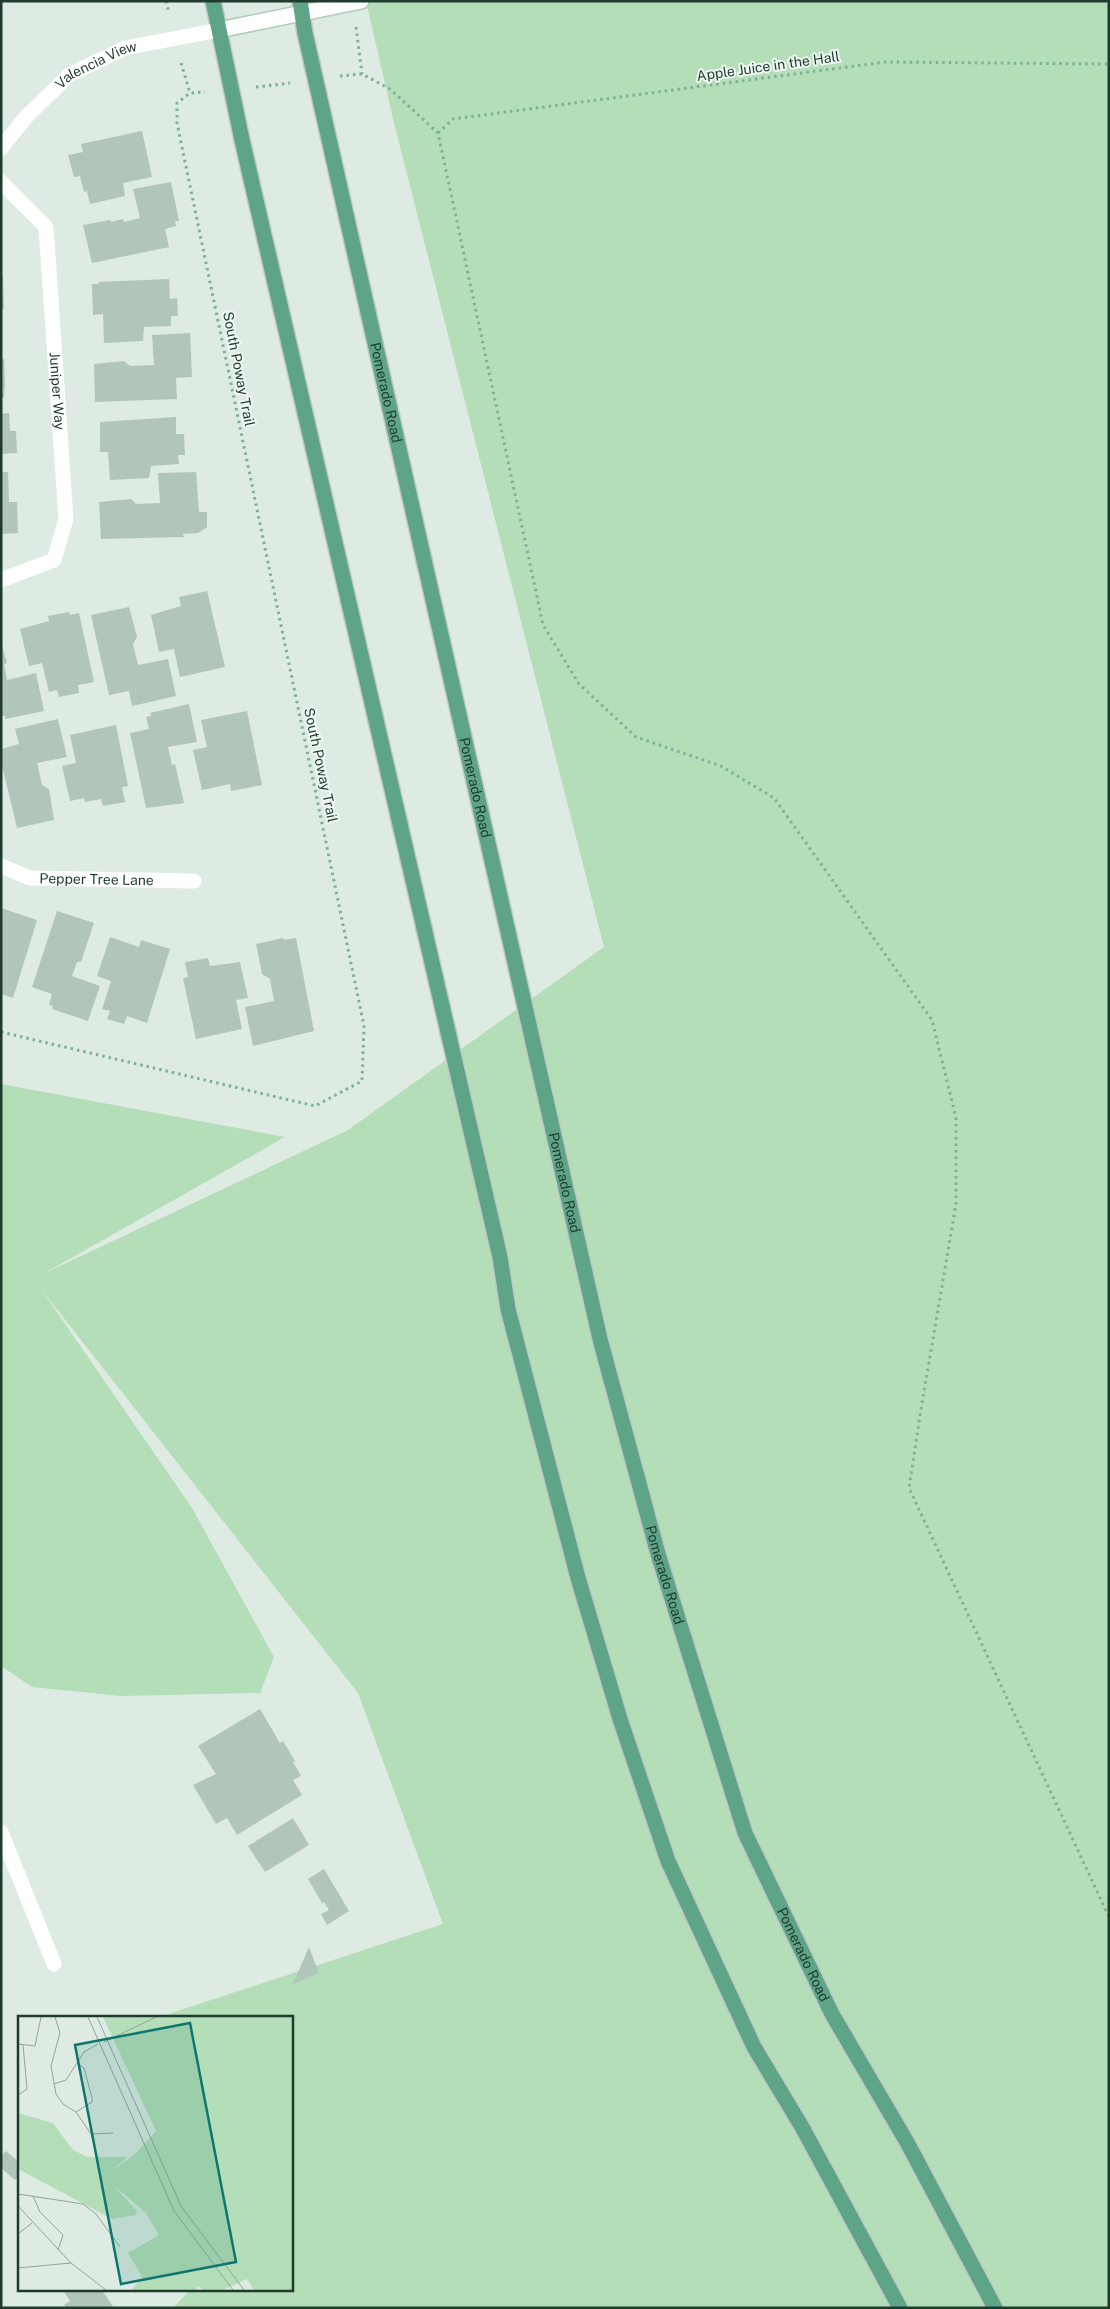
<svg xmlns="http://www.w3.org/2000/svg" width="1110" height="2309" font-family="'Public Sans',sans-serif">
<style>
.green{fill:#b4deb8}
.building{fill:#b2c5bb}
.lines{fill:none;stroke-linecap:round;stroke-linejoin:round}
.secondary-casing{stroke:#b0cbbc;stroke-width:18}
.primary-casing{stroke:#c0c8c4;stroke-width:18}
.path{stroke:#7bb197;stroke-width:3;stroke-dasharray:2.5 4;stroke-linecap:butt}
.minor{stroke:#fff;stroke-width:15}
.secondary{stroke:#fff;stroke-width:15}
.primary{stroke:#5ea486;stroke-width:15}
.labels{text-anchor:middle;stroke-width:4;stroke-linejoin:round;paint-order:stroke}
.street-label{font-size:14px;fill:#1e3b2e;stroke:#eef7f1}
.inset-road{fill:none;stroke:#91a59a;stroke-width:1}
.view{fill:#0f766e;fill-opacity:0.15;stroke:#0f766e;stroke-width:2.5}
.inset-edge{fill:none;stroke:#1e3b2e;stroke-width:2.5}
</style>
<rect width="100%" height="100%" fill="#ddebe2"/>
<path class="green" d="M366 1H1109V2308H173L190 2290H291V2018H156L443 1924 358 1693 41 1289 192 1508 274 1657 260 1693 121 1696 32 1687 1 1666V1084L285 1137 43 1274 348 1130 604 947 395 127Z"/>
<path class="building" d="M142 131 152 177 123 183 125 196 90 204 87 191 84 192 80 176 74 177 68 155 83 152 81 144Z
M171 182 179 221H175L176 226 165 229 169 247 92 263 83 225 110 220 111 222 123 219 124 222 140 218 133 189Z
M1 277H3L4 309H1Z
M169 279 170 299 177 298 178 316H171V326L144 327 143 341 104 343 103 314 93 315 92 284H99L98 282Z
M190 333 192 377 176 378 177 399 95 402 94 364 124 361 130 366 154 365 152 335Z
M1 359H4L5 383 4 398H1Z
M9 413 10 431H16L17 453 1 454V414Z
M176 417V434H184L185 455H178L179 464 151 466 149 478 110 480 108 452H100V422Z
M1 472H8L9 502H17L18 533 1 534Z
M196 472 199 512H207V527L198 533 183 534 184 537 101 539 99 502 131 499 136 504 160 503 158 473Z
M207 591 225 667 180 677 174 649 159 652 151 615 181 606 179 597Z
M129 607 137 637 133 644 138 665 168 659 176 696 132 706 129 691 109 695 91 615Z
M69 612 70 615 79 613 94 682 78 685 79 693 59 697 57 690 49 692 42 663 29 666 20 629 49 621 48 616Z
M1 642 7 663 4 664 7 680 36 673 44 711 5 719V716H1Z
M189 704 197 742 168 747 172 765 175 764 184 803 146 808 130 733 149 729 146 717 151 716 150 713Z
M247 711 262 785 231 791 230 784 202 790 193 750 207 747 201 720Z
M58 719 67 757 37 763 42 785 49 789 54 820 17 828 1 761V749L19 744 15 729Z
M116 725 128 786 122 787 125 802 103 806 101 799 85 802 84 798 70 801 62 766 76 763 70 735Z
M1 908 37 920 13 998 1 994Z
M57 911 94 923 81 962H77L72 976 100 986 88 1021 52 1009 53 1006 49 1005 52 994 32 987Z
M110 937 139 947 141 940 170 949 147 1023 127 1016 124 1024 107 1019 110 1011 102 1009 111 981 97 976Z
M283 938 284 940 296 938 314 1031 253 1046 245 1007 274 1001 270 979 262 974 256 944Z
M208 958 210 966 240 962 248 998 236 1000 242 1029 196 1039 183 978 188 977 185 962Z
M260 1709 280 1743 283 1741 295 1761 293 1762 301 1776 293 1780 302 1795 237 1835 227 1818 216 1824 193 1785 216 1774 198 1746Z
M293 1818 309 1845 265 1872 248 1846Z
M324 1869 349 1911 327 1925 321 1914 329 1910 324 1902 322 1903 308 1879Z
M309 1947 319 1973 293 1984Z
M6 2151 19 2162V2175L15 2180 1 2168V2156Z
M63 2290H102L114 2308H66L64 2305 70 2301Z"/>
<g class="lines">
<g class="secondary-casing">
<path id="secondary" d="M219 30 361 1"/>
</g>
<g class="primary-casing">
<g id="primary">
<path d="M213 1 242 140 500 1257 508 1309 578 1578 620 1719 668 1861 754 2047 802 2127 900 2308"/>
<path id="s4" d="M300 1 305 33 600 1339 658 1554 745 1833 832 2014 908 2144 995 2308"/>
</g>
</g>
<path class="path" d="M166 1 169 13
M356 27 362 74
M181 63 190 93
M340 76 362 74 390 89 438 133 543 625 579 684 636 737 721 766 774 798 932 1020 956 1118V1204L921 1409 909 1488 1109 1917
M256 87 290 83
M438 133 453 119 885 62 1109 64
M1 1032 315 1106 362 1081 364 1026 177 123V103L190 93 205 92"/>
<g class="minor">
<path id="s1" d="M1 148 26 117 69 75 125 48 219 30"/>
<path id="s2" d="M1 182 46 227 66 519 54 560 1 580"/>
<path id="s3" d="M1 866 30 878 194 881"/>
<path d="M1 1832 54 1964"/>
</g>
<use href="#secondary" class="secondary"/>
<use href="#primary" class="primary"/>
</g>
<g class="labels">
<g class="street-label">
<text transform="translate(768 66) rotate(-8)" y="5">Apple Juice in the Hall</text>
<text dy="5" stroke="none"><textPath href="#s1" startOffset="129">Valencia View</textPath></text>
<text transform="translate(239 369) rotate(79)" y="5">South Poway Trail</text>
<text dy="5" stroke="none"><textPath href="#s2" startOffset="228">Juniper Way</textPath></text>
<text dy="5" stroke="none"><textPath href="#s4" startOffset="401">Pomerado Road</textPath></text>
<text transform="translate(321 765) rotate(78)" y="5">South Poway Trail</text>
<text dy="5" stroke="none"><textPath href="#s4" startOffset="806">Pomerado Road</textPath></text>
<text dy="5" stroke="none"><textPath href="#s3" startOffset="98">Pepper Tree Lane</textPath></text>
<text dy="5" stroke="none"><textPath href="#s4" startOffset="1211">Pomerado Road</textPath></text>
<text dy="5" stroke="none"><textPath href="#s4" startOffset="1616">Pomerado Road</textPath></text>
<text dy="5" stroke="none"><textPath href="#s4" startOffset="2021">Pomerado Road</textPath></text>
</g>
</g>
<g transform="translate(18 2016)">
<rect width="275" height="275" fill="#ddebe2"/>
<path d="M85 1H275V274H236L229 263 205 274H185L180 270 178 274H114L124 260 110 237 141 219 128 197 95 169 119 195 118 199 94 203 0 153V97L35 107 54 133 69 141H109L95 154 116 139 138 115Z" fill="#b4deb8"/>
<path class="inset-road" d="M37 1 42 17 33 50 38 78 45 88 58 96 73 118 95 117M70 1 156 195 215 274M79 1 163 190 226 274M86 26 138 1M0 28 17 30 23 1M36 68 48 64 66 36 80 28M0 79 9 73 5 29M58 96 74 86V82L66 52 59 47M0 178 65 188 78 198 102 231M15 180 22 196 45 219 40 234M0 190 53 247 88 274M0 218 14 207M0 252 53 247"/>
<path class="view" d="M172 7 218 246 103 268 57 29Z"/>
<rect width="275" height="275" class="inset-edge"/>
</g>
<rect width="1110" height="2309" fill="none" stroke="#1e3b2e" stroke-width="5"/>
</svg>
